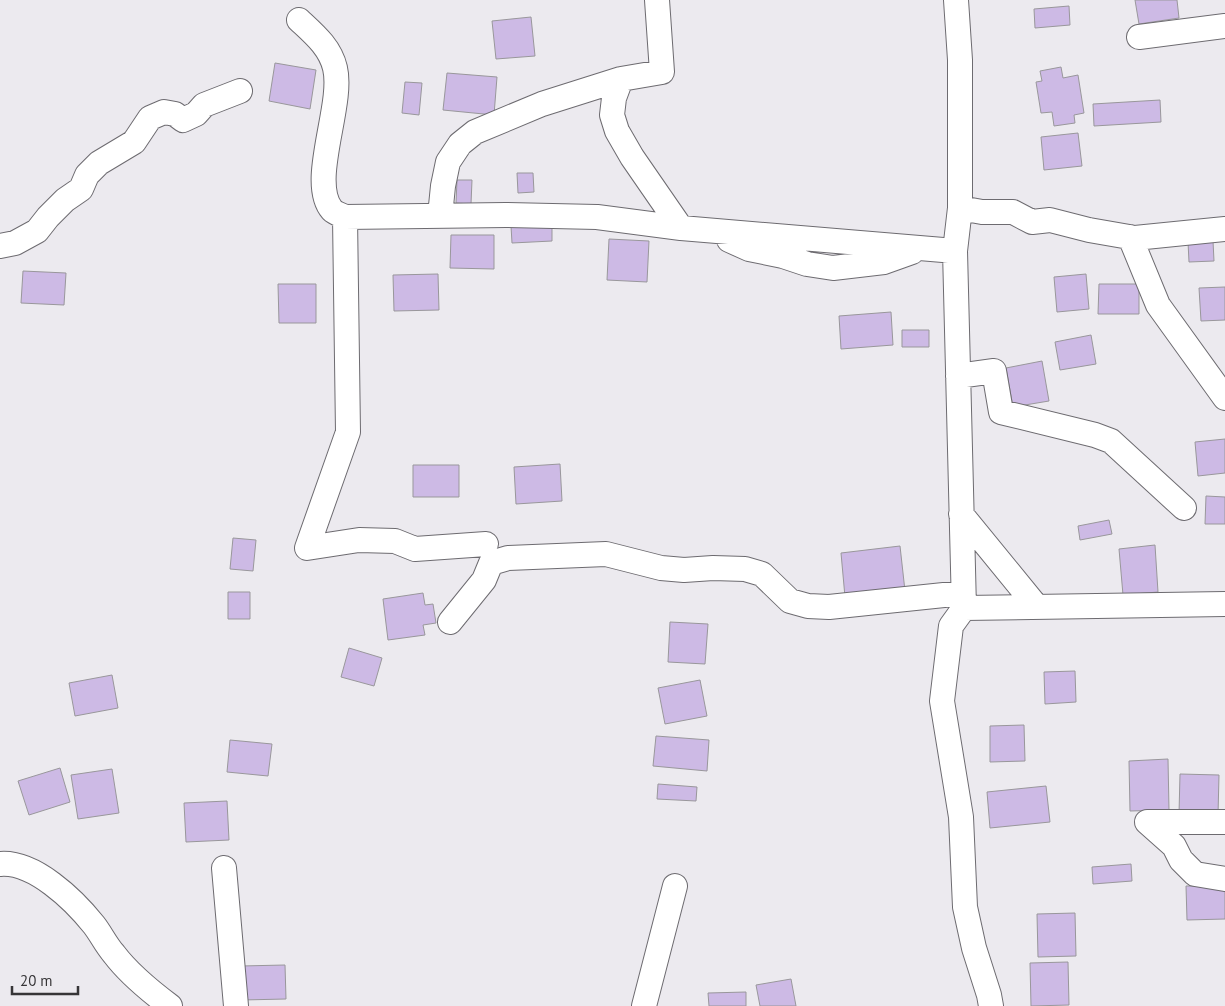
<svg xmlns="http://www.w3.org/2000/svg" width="1225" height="1006" font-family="'PT Sans',sans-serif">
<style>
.building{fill:#cdbae5;stroke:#99979b}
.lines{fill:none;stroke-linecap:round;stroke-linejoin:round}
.street-casing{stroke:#6d6b70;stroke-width:26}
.street{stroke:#fff;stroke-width:24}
</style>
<rect width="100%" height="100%" fill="#eceaef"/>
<path class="building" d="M1135 0H1177L1179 18 1139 24Z
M1069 6 1070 25 1035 28 1034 9Z
M531 17 535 56 496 59 492 21Z
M275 63 316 70 310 109 269 101Z
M1061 67 1063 78 1078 75 1084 113 1074 115 1075 123 1054 126 1052 112 1041 113 1036 82 1042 81 1040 71Z
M447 73 497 77 494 115 443 110Z
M405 82 422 83 419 115 402 113Z
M1160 100 1161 122 1094 126 1093 104Z
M1078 133 1082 166 1044 170 1041 137Z
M517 173H533L534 192 518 193Z
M457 180H472L471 204 456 203Z
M552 225V241L512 243 511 226Z
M451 235H494V269L450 268Z
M609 239 649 241 647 282 607 280Z
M1213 241 1214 261 1189 262 1188 242Z
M23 271 66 273 64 305 21 303Z
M438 274 439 310 394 311 393 275Z
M1086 274 1089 309 1057 312 1054 277Z
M278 284H316V323H279Z
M1099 284H1139V314H1098Z
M1225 287V320L1201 321 1199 288Z
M891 312 893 345 841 349 839 316Z
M902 330H929V347H902Z
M1091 335 1096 364 1060 370 1055 342Z
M1042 361 1049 401 1013 407 1006 368Z
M1225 439V473L1198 476 1195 442Z
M560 464 562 501 516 504 514 467Z
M413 465H459V497H413Z
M1206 496 1225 497V524H1205Z
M1109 520 1112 534 1080 540 1078 526Z
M233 538 256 540 253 571 230 569Z
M1155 545 1158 592 1123 595 1119 549Z
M900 546 905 591 845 597 841 553Z
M228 592H250V619H228Z
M423 593 425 605 433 604 436 623 423 625 425 635 388 640 383 599Z
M670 622 708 624 705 664 668 662Z
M349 648 382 658 374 686 341 677Z
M1075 671 1076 702 1045 704 1044 672Z
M112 675 118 708 75 716 69 683Z
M700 680 707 716 665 724 658 688Z
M1024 725 1025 761 990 762V726Z
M656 736 709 740 707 771 653 766Z
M230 740 272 744 268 776 227 772Z
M1168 759 1169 810 1130 811 1129 761Z
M60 768 70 802 29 815 18 781Z
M112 769 119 813 78 819 71 775Z
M1180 774 1219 775 1218 815 1179 814Z
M658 784 697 787 696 801 657 799Z
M1046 786 1050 822 990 828 987 792Z
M227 801 229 840 186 842 184 803Z
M1131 864 1132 881 1093 884 1092 867Z
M1186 886H1225V919L1187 920Z
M1075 913 1076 956 1038 957 1037 914Z
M1068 962 1069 1005 1031 1006 1030 963Z
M285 965 286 999 242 1000 241 966Z
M791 979 796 1006H760L756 985Z
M746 992V1006H709L708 993Z"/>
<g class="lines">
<g class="street-casing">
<path id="street" d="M657 0 662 72 621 79 614 98 612 115 617 131 632 157 681 228 955 251 964 608 1225 604
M956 0 960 60V208
M299 20C314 34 330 47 335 68 344 105 308 182 332 210 335 213 341 215 345 217L506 215 597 217 681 228
M1139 37 1225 26
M440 216 443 186 448 162 460 144 475 132 542 104 621 79
M345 217 348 432 307 548 359 540 395 541 415 549 486 544
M1130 237 1158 305 1225 398
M729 240 749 249 783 256 807 264 833 268 884 262 912 252
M0 246 15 243 37 231 48 217 65 200 81 189 87 175 99 163 134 142 150 118 164 112 175 114 183 120 196 114 204 105 240 91
M955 251 960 208 982 212H1013L1032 222 1050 220 1089 230 1135 238 1225 229
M958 376 994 371 1001 412 1095 435 1111 441 1184 508
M961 514 1037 607
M964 608 951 626 942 701 961 817 965 907 974 948 989 995 991 1006
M450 622 484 580 491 563 508 558 606 554 661 568 684 570 713 568 745 569 762 574 790 601 808 606 829 607 963 593
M1225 822H1147L1174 846 1181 860 1195 874 1225 879
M0 864C34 861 74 900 94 925 101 934 106 945 114 954 129 974 150 991 170 1006
M224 868 236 1006
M644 1006 675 886"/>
</g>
<use href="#street" class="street"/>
</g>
<path d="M12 986v8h66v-8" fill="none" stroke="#363537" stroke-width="2.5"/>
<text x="20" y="986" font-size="15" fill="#363537" stroke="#eceaef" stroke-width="4" paint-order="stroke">20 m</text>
</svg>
